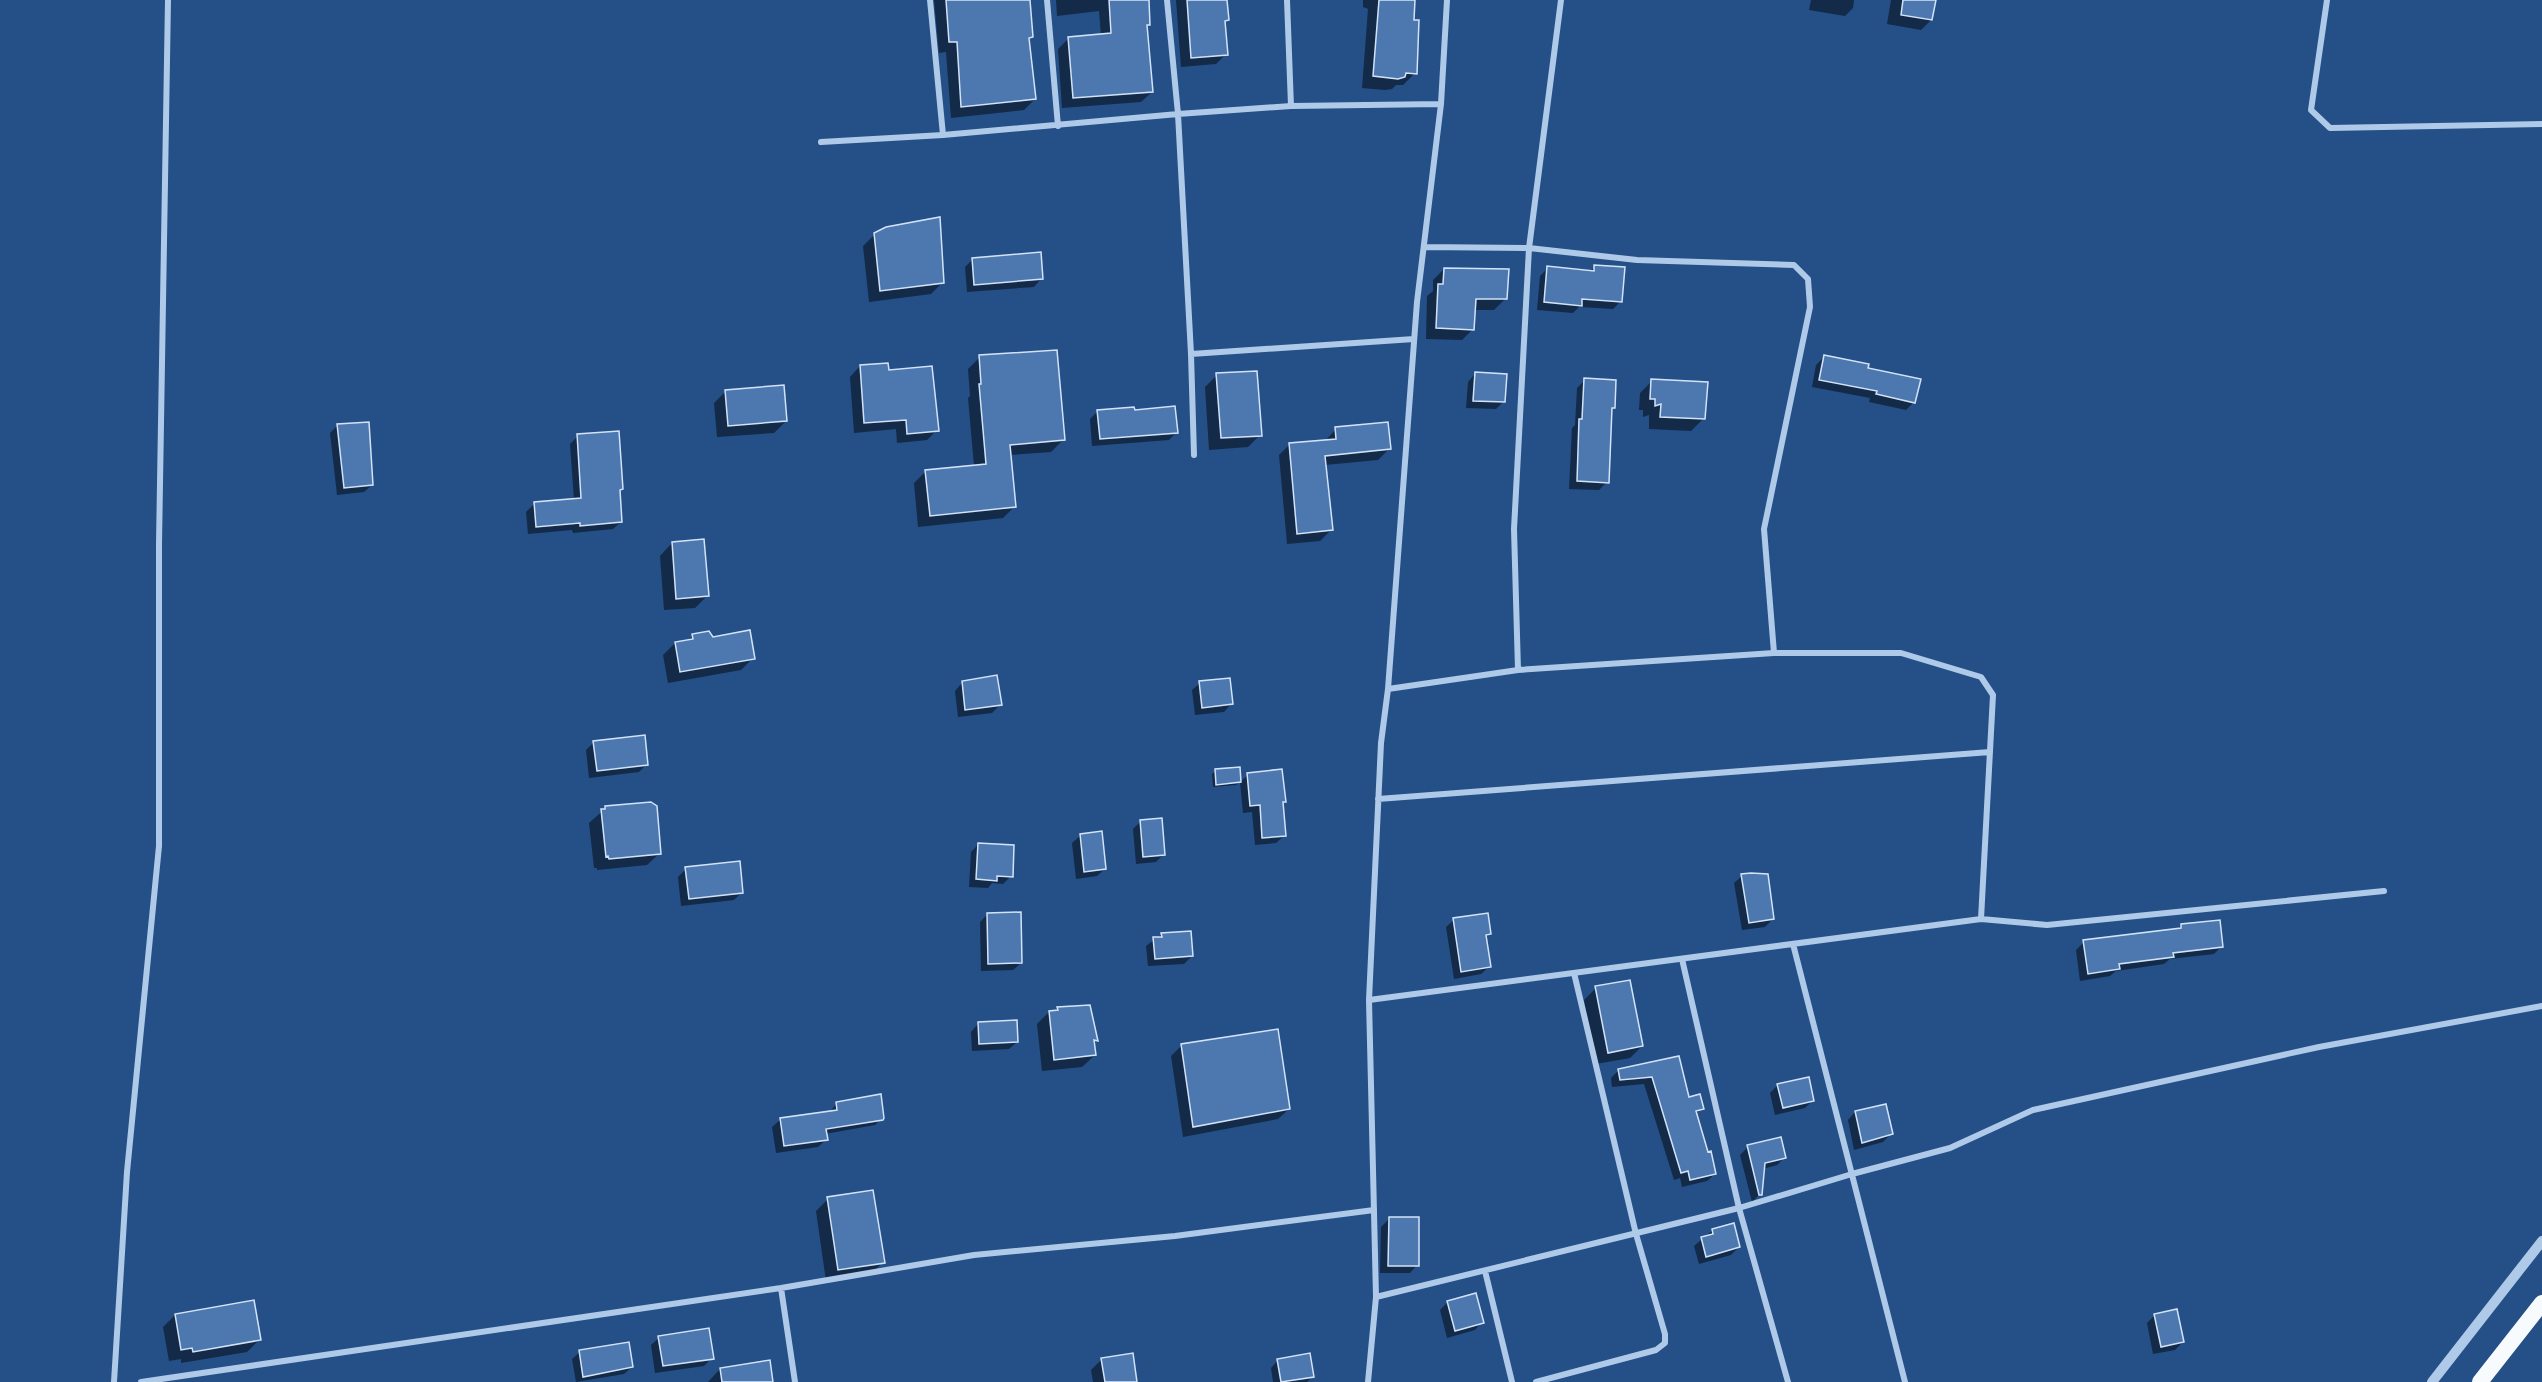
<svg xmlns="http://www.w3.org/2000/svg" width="2542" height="1382" font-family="Jost,sans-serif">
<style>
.shadow{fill:#0007}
.building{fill:#4c78af;stroke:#d3e3f7;stroke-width:1.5}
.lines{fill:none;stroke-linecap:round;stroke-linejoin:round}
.minor{stroke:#afc9e9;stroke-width:6}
.tertiary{stroke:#afc9e9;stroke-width:10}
.trunk{stroke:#f8fbfe;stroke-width:16}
</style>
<rect width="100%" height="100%" fill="#244f87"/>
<path class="shadow" d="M934 0H1029L1032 37 1028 41 1035 99 1024 110 951 118 946 52 939 53Z
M1056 0H1147L1149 24 1146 28 1152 92 1141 102 1062 108 1058 49 1068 39 1101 36 1099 11 1057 16Z
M1176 0H1225L1227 20 1224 23 1226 54 1216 64 1181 67Z
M1363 0H1413L1415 73 1403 85H1396L1392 89 1385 90 1362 88 1368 9 1363 7Z
M1811 0H1854L1853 8 1845 16 1809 10Z
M1891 0H1934L1931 20 1921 30 1887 24Z
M875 234 943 282 931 294 869 302 863 246Z
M973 259 1041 279 1034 287 967 292 965 267Z
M1595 267 1621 301 1613 309 1579 307 1573 313 1537 310 1540 276 1548 268 1589 272Z
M1444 269 1505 299 1494 310H1474L1473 329 1462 340 1426 339 1427 296 1433 291V280Z
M980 357 1063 440 1051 452 1010 455 1015 506 1003 518 918 527 914 483 926 471 974 466 968 398 970 396 968 369Z
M1824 357 1866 369 1914 402 1906 410 1869 402 1870 398 1812 387 1816 365Z
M860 366 887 372 937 430 927 440 897 443 896 429 854 433 850 377Z
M1475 374 1504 401 1496 409 1466 408 1468 382Z
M1217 375 1260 435 1248 447 1209 450 1205 387Z
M1585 380 1613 407 1610 410 1607 482 1599 490 1569 489 1572 428 1575 425 1577 388Z
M1652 381 1703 419 1691 431 1649 429V415L1643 417V410H1639L1640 393Z
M726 391 786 421 774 433 717 437 714 403Z
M1098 411 1133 412 1177 432 1169 440 1092 446 1090 419Z
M338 425 372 485 364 492 337 495 330 433Z
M1336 429 1389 449 1378 460 1325 465 1331 530 1320 541 1287 544 1279 455 1290 444 1325 441Z
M578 436 622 489 618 492 621 522 613 529 573 533 572 530 528 534 526 512 534 504 574 500 570 444Z
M672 543 707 596 695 608 664 610 660 556Z
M693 636 712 638 753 658 741 670 668 683 663 655 675 643 687 641Z
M962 683 1000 705 992 713 958 717 955 691Z
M1200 683 1231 704 1224 712 1195 715 1192 690Z
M594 742 647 764 639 772 589 778 586 750Z
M1239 768 1240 782 1248 775 1284 801 1281 804 1284 836 1276 843 1255 845 1252 812 1243 813 1240 782 1236 785 1213 787 1212 774 1216 771Z
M606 808 660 853 647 865 597 870V868H594L589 823Z
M1141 821 1164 854 1156 862 1136 864 1133 829Z
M1080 836 1105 869 1097 876 1076 879 1072 843Z
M979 844 1011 876 1003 884 992 883 988 888 969 887 971 852Z
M686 869 742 892 734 900 681 906 678 877Z
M1742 876 1773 919 1765 927 1742 930 1734 883Z
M988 914 1021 963 1013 970 981 971 980 922Z
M1454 920 1490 934 1485 938 1489 967 1481 974 1454 979 1446 927Z
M2181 925 2222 946 2214 954 2170 959 2164 964 2116 971 2110 976 2080 981 2076 950 2084 942 2177 930Z
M1162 934 1192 956 1184 964 1148 966 1146 946Z
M1596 988 1642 1046 1630 1058 1596 1064 1584 1000Z
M1058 1009 1097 1040 1093 1044 1095 1055 1082 1067 1042 1071 1037 1024 1049 1012Z
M978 1024 1017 1042 1009 1049 972 1051 971 1032Z
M1182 1045 1289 1109 1278 1119 1183 1137 1171 1056Z
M1678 1058 1688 1099 1702 1108 1696 1114 1715 1174 1707 1181 1682 1187 1680 1178 1674 1180 1644 1084 1612 1087 1611 1078 1619 1070Z
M1778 1085 1813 1100 1805 1108 1775 1115 1770 1093Z
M837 1103 883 1117 875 1125 825 1134 826 1140 818 1147 776 1153 772 1127 780 1120 829 1113Z
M1855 1112 1891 1134 1883 1142 1854 1150 1848 1120Z
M1748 1147 1784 1158 1777 1165 1763 1169 1760 1194 1752 1202 1740 1155Z
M828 1199 883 1262 871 1274 826 1281 816 1211Z
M1389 1219 1417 1265 1410 1273H1380L1381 1227Z
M1713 1230 1739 1247 1731 1255 1699 1264 1694 1246Z
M1448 1302 1482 1322 1475 1330 1447 1338 1440 1310Z
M175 1315 259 1340 247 1352 181 1363V1359L169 1361 163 1327Z
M2155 1315 2183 1342 2175 1350 2153 1354 2147 1323Z
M659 1338 712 1358 704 1366 655 1373 651 1345Z
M580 1352 632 1367 624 1374 576 1382 572 1359Z
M1102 1359 1136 1382H1093L1091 1370Z
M1278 1360 1313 1376 1307 1382H1273L1271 1368Z
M720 1369 772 1382H708Z"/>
<path class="building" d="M946 0H1030L1033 37 1029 38 1036 99 961 107 957 42H949Z
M1109 0H1149L1150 25H1147L1153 92 1073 98 1068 37 1111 33Z
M1187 0H1227L1229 20 1225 21 1228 55 1191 58Z
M1379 0H1415L1414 20H1419L1417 74 1406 73 1405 77 1398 79 1373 76Z
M1903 0H1936L1932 20 1901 15Z
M940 217 944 283 880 291 874 233 886 227Z
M1041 252 1043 279 974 285 972 258Z
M1594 265 1625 267 1622 302 1582 299V306L1544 302 1547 266 1594 271Z
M1444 268 1509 269 1507 299H1476L1474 330 1436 328 1438 284H1443Z
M1057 350 1065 440 1010 445 1016 507 930 516 925 470 986 464 979 384H981L979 355Z
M1824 355 1869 364 1868 368 1921 379 1915 403 1876 394 1877 391 1819 380Z
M888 363 889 370 932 366 939 431 907 434 906 420 864 423 860 365Z
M1257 371 1262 436 1221 438 1216 373Z
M1475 372 1507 374 1505 402 1473 401Z
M1584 378 1616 380 1615 408H1612L1609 483 1577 481 1579 419H1582Z
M1651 379 1708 382 1705 419 1660 417 1661 404 1655 406V399H1650Z
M784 385 787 421 728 426 725 390Z
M1175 406 1178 433 1100 439 1097 410 1134 407 1135 410Z
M369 422 373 485 344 488 337 424Z
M1388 422 1391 449 1325 456 1333 530 1297 534 1289 443 1336 439 1335 427Z
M619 431 623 489 620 490 622 522 580 526V523L536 527 534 502 581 498 577 434Z
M704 539 709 596 676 599 672 542Z
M750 630 755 659 680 672 675 642 693 639 692 634 709 631 713 637Z
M997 675 1002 705 965 710 962 681Z
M1230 678 1233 704 1202 708 1199 681Z
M645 735 648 765 597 771 593 741Z
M1240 767 1241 782 1216 785 1215 769Z
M1282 769 1286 802H1283L1286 836 1262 838 1260 805 1250 806 1247 773Z
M651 802 657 806 661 854 609 859 608 856 606 857 601 809H605V806Z
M1162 818 1165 855 1143 857 1140 820Z
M1102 831 1106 869 1084 872 1080 834Z
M978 843 1014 845 1013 877 997 876V881L976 879Z
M740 861 743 893 689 899 685 867Z
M1751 873 1768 874 1774 919 1749 923 1741 874Z
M1021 912 1022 963 988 964 987 913Z
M1488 913 1491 934 1486 935 1491 967 1461 972 1453 918Z
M2220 920 2223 947 2173 953 2174 957 2119 964 2120 969 2088 974 2083 940 2181 928V924Z
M1191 931 1193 956 1155 959 1153 937H1162L1161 933Z
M1630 980 1643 1046 1608 1053 1595 986Z
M1090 1005 1098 1041 1094 1040 1096 1055 1054 1060 1049 1011 1058 1010 1057 1007Z
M1017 1020 1018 1042 979 1044 978 1022Z
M1278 1029 1290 1109 1193 1127 1181 1044Z
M1679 1056 1689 1097 1700 1094 1704 1109 1696 1111 1708 1152 1711 1151 1716 1174 1690 1180 1688 1171 1681 1173 1652 1077 1620 1080 1618 1069Z
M1809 1077 1814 1101 1783 1108 1777 1084Z
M881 1094 884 1118 883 1120 826 1129 828 1140 784 1146 780 1118 837 1110 836 1102Z
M1886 1104 1893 1134 1862 1143 1855 1111Z
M1781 1137 1786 1158 1765 1163 1762 1195H1759L1747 1145Z
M873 1190 885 1263 838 1270 827 1197Z
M1389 1217H1419V1266H1388Z
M1734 1223 1740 1247 1706 1257 1701 1237 1713 1234 1712 1229Z
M1476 1293 1484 1323 1455 1331 1447 1301Z
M254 1300 261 1340 193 1352 192 1348 181 1350 175 1314Z
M2177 1309 2184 1342 2161 1347 2154 1314Z
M709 1328 714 1359 663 1366 658 1336Z
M629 1342 633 1367 583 1377 579 1350Z
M1133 1353 1137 1382H1105L1101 1358Z
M1310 1353 1314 1377 1281 1382 1277 1359Z
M770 1360 773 1382H722L720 1368Z"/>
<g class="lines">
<path class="minor" d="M930 0 943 135
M1047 0 1058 126
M1167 0 1178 114 1191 354 1414 339
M1287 0 1291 106
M2327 0 2311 110 2330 128 2542 124
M821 142 943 135 1178 114 1291 106 1441 104
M1424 247 1529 248 1637 260 1794 265 1808 279 1810 307 1764 529 1774 653
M1191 354 1194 455
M1518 670 1514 529 1529 248 1561 0
M1388 689 1518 670 1774 653H1901L1981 677 1993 695 1981 919
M1378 799 1990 752
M1793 944 1905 1382
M1682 959 1739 1208 1788 1382
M1369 1000 1381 743 1388 689 1417 302 1441 104 1447 0
M1485 1271 1512 1382
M781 1288 795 1382
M1376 1297 1739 1208 1852 1174 1950 1148 2033 1110 2319 1047 2542 1006
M114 1382 127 1172 159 846V544L168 0
M141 1382 781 1288 974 1255 1175 1236 1374 1210
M1368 1382 1376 1297 1369 1000 1981 919 2047 925 2384 891
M1536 1382 1656 1350 1665 1343V1334L1636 1234 1574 973"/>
<path class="tertiary" d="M2432 1382 2542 1241"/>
<path class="trunk" d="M2480 1382 2542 1303"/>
</g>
</svg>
